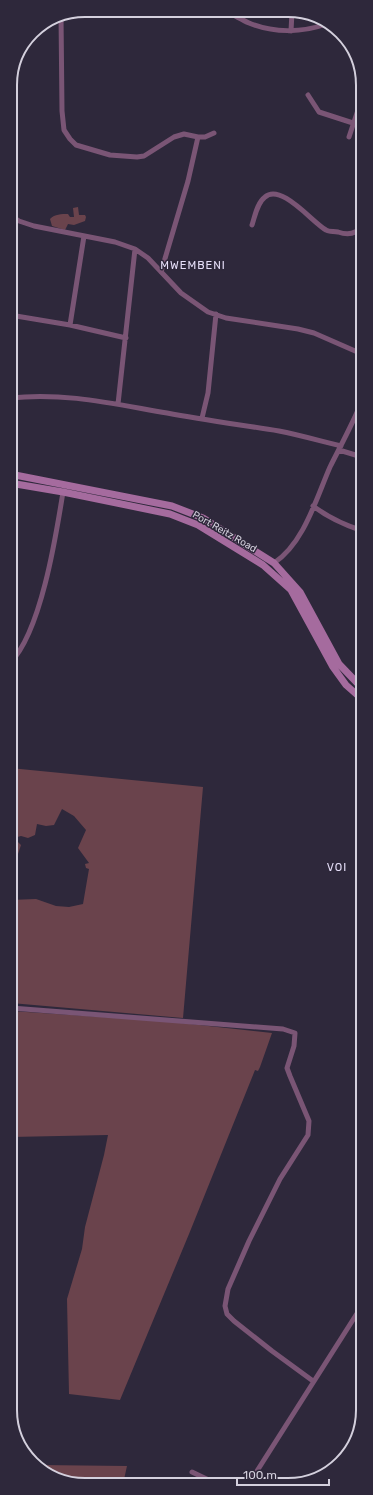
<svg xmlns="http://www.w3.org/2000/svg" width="373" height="1495" font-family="Rubik,sans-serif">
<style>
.green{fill:#6a434c}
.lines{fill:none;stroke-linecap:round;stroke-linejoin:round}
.street{stroke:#7a5575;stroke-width:5}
.secondary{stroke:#a56b9e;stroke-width:7}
.labels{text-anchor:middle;stroke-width:3;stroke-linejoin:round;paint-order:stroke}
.street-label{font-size:10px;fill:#d4d0dd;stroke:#2e283b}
.neighbourhood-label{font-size:11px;letter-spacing:1px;fill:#e6dff9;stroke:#2e283b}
.rim{fill:none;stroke:#d4d0dd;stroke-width:2}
</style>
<rect width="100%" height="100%" fill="#2e283b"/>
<path class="green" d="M78 207 79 215H85L86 217 85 221 74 225 68 224 65 230 52 226 50 219C55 214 61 214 68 214L70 217H74L73 208Z
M10 768 203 787 183 1018 11 1003 10 900 36 899 56 906 69 907 83 904 89 869 86 868 85 864 89 863 78 848 86 830 74 816 62 809 54 825 46 826 37 824 35 835 28 838 21 836 14 838 21 845 18 854 13 858 10 856Z
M11 1011 163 1021 272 1033 260 1067 258 1071 255 1070 251 1080 189 1234 120 1400 69 1394 67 1299 82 1249 85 1227 104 1155 108 1135 11 1137Z
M39 1465 127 1466 123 1484H70Z"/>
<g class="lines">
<path class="street" d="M227 12C234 15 242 20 249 23 273 33 302 33 326 24
M61 15 62 111 64 130 70 139 76 145 110 155 137 157 144 156 174 137 184 134 198 137H205L214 133
M291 31 292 12
M308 95 319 112 353 123
M349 137 362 98
M10 215 19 221 34 226 115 242 135 249 148 258 181 293 208 312 226 318 298 329 314 333 362 354
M252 225C255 216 257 203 265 197 281 183 312 222 326 230 329 232 334 231 338 232 347 235 355 235 362 227
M161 272 188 181 198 137
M10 315 70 325 84 236
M70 325 126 338
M10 398C65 392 114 404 167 413 204 420 242 425 279 431 300 435 320 441 341 446
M118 404 135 249
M202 418 208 393 216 314
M339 450 362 457
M313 506C329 518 344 525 363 531
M274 563C304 543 316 499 330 467 341 445 353 423 362 401
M10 663C41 632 56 536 63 492
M11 1008 283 1029 295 1033 294 1046 287 1068 290 1076 309 1121 308 1135 280 1179 249 1241 228 1289 225 1306 227 1314 234 1321 272 1351 313 1381
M192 1472 217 1484
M246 1484 257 1471 363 1304"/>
<path class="secondary" d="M10 474 172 506 203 518 274 563 300 592 339 664 363 689
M10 483 63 492 170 514 198 525 263 565 291 590 333 667 346 685 363 700"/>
</g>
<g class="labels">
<g class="street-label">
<text transform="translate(225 531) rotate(30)" y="4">Port Reitz Road</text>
</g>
<g class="neighbourhood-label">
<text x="193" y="269">MWEMBENI</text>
<text x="337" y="871">VOI</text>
</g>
</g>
<path d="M0 0H373V1495H0ZM85 17H288A68 68 0 0 1 356 85V1410A68 68 0 0 1 288 1478H85A68 68 0 0 1 17 1410V85A68 68 0 0 1 85 17Z" fill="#2e283b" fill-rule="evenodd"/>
<path class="rim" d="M85 17H288A68 68 0 0 1 356 85V1410A68 68 0 0 1 288 1478H85A68 68 0 0 1 17 1410V85A68 68 0 0 1 85 17Z"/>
<path d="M237 1479v6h92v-6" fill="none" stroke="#d4d0dd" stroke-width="2"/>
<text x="243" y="1479" font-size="12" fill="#d4d0dd" stroke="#2e283b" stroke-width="3" paint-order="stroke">100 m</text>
</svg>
